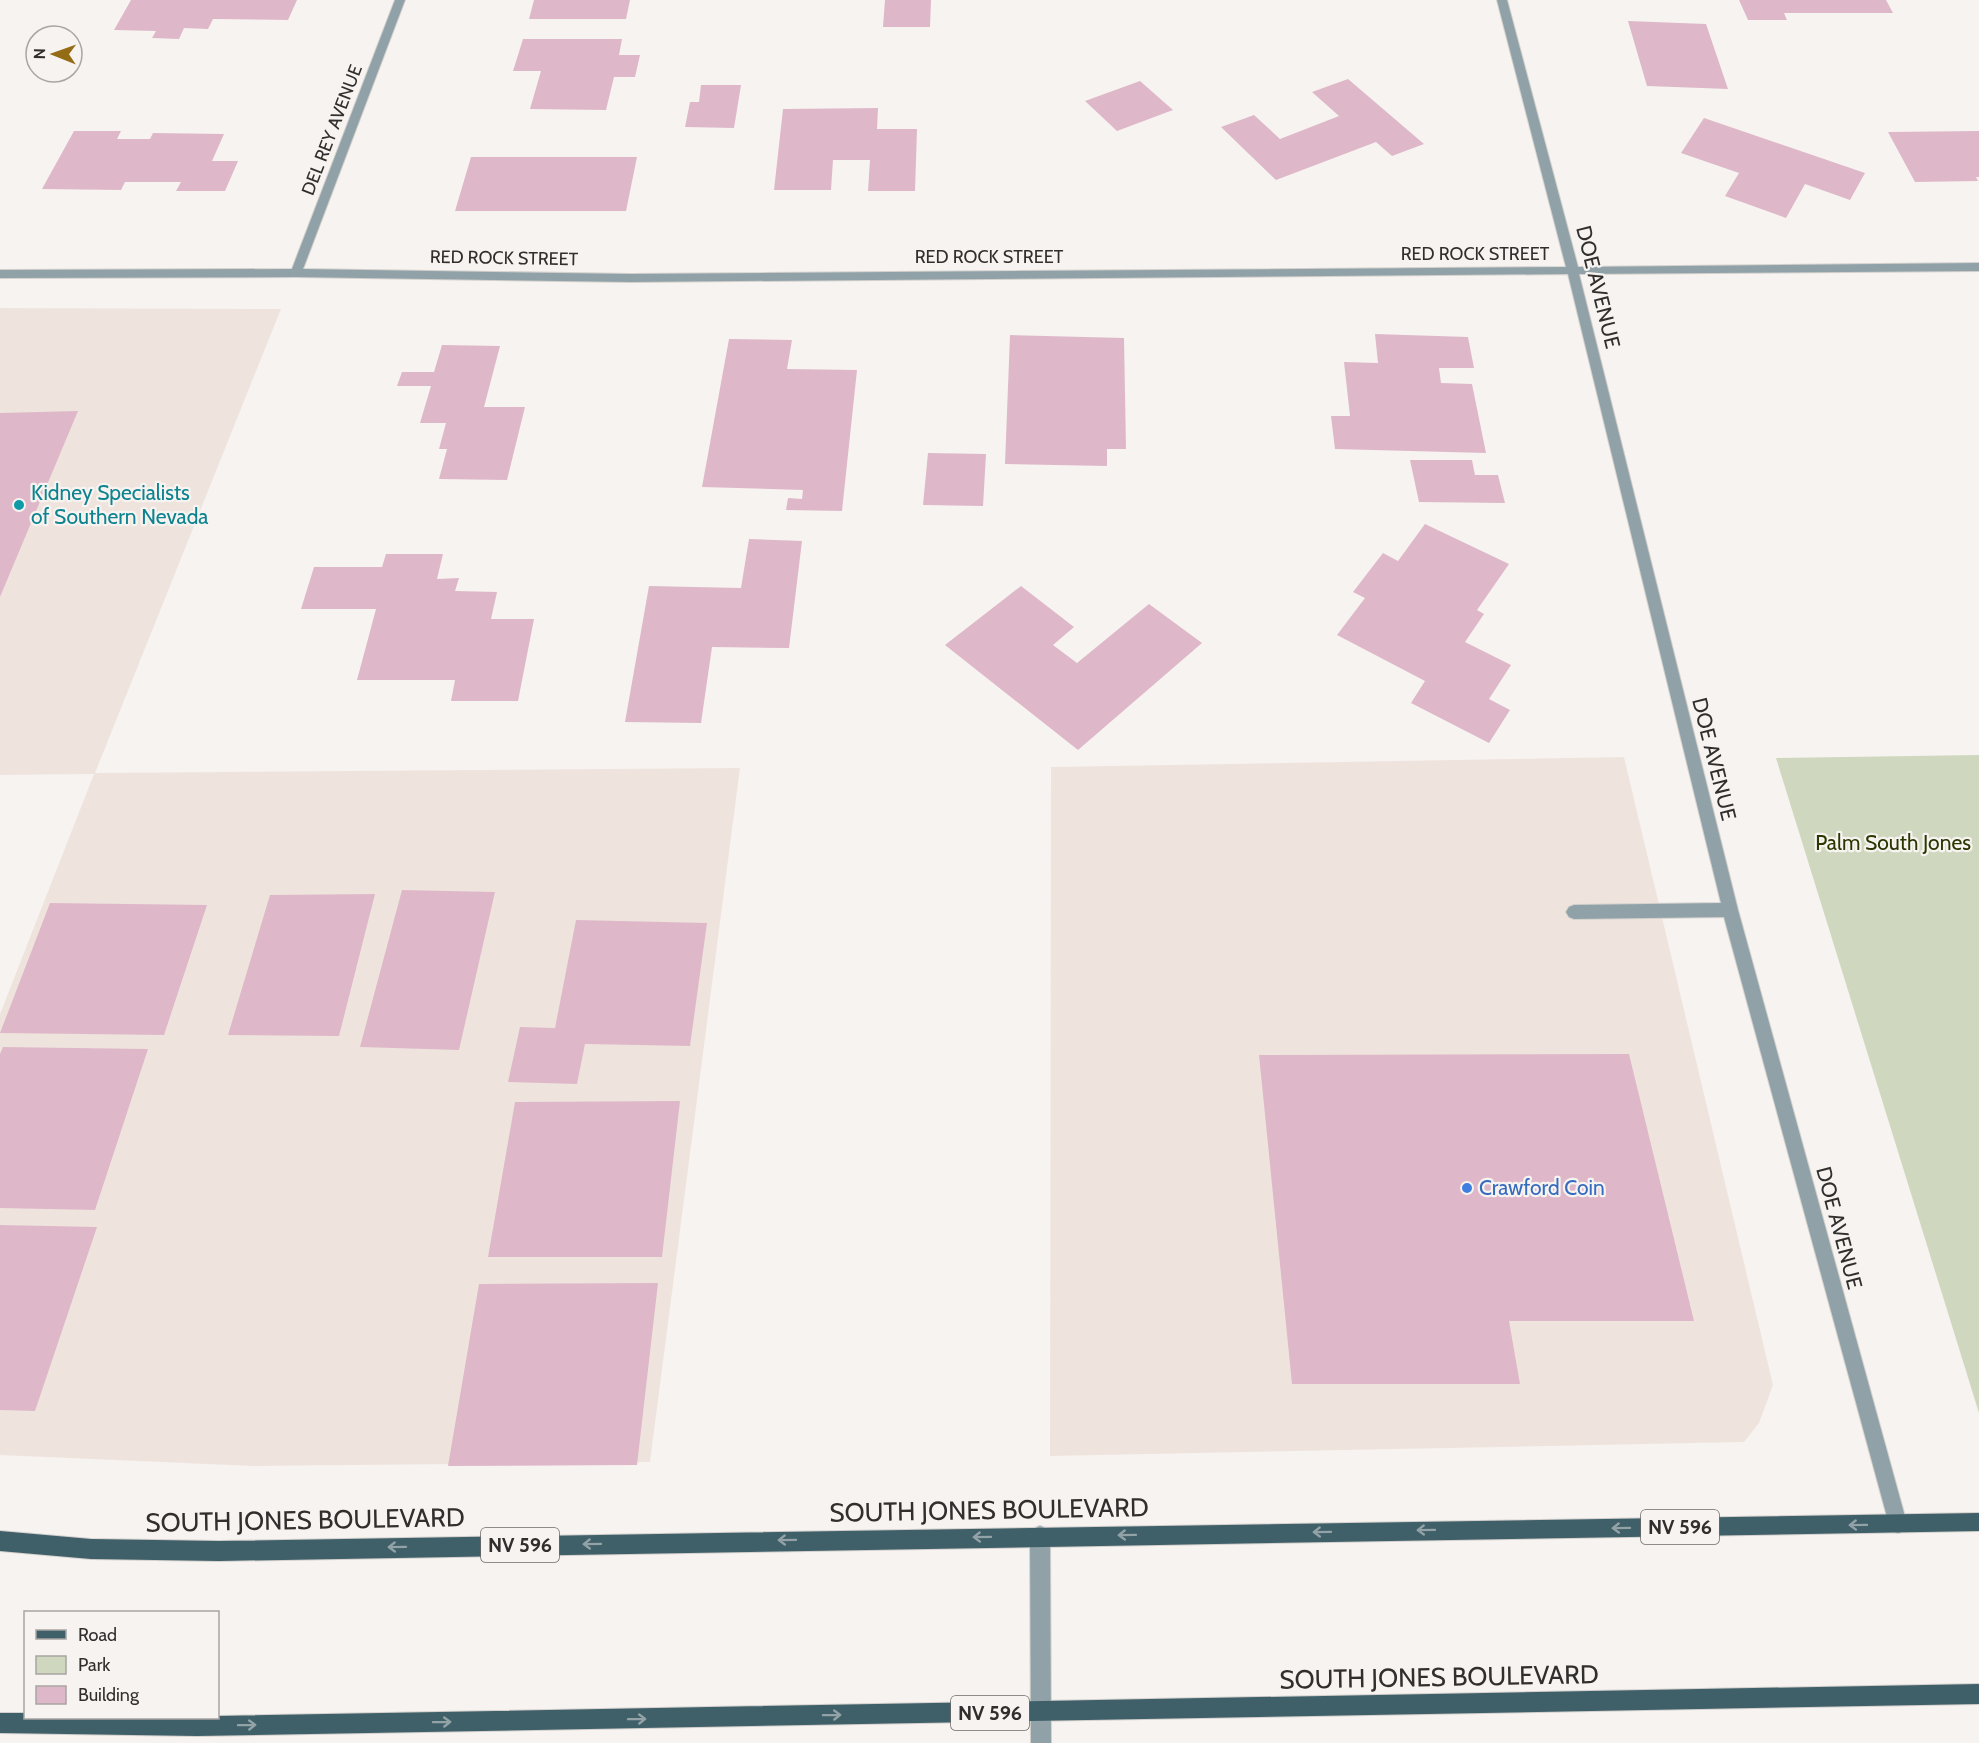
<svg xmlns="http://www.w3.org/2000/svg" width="1979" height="1743" font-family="Cabin,sans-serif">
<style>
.built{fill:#efe4dd}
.green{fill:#cfd8be}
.building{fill:#deb8c9}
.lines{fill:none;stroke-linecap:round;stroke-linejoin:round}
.minor-casing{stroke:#d3d0cd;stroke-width:2}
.major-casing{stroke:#d3d0cd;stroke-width:2}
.minor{fill:#90a2a8;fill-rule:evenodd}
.major{fill:#3f5f69;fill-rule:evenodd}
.oneway{stroke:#92a2a6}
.culture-dot{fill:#0f9aa8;stroke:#f7f3f0;stroke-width:2}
.shop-dot{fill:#3f7fe0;stroke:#f7f3f0;stroke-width:2}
.labels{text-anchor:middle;stroke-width:4.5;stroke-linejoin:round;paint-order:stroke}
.far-street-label{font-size:18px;fill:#312f2e;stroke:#f7f3f0}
.shield{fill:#f7f3f0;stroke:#6c6a68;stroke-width:1.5}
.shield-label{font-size:20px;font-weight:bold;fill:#312f2e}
.street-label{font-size:21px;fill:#312f2e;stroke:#f7f3f0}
.culture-label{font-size:21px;fill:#0d838f;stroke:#f7f3f0;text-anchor:start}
.park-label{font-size:21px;fill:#2a3700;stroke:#f7f3f0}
.shop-label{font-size:21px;fill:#366cbe;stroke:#f7f3f0;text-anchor:start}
.near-street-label{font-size:26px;fill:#312f2e;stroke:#f7f3f0}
</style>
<rect width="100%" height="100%" fill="#f7f3f0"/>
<path class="built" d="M0 308 281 309 95 773 740 768 650 1462 253 1466 0 1455V1014L94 774 0 775Z
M1624 757 1773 1385 1759 1423 1744 1442 1050 1456 1051 767Z"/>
<path class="green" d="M1979 755V1413L1776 758Z"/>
<path class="building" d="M131 0H297L288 20 213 19 208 29 184 28 179 39 152 38 156 31 114 30Z
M534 0H630L626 19H529Z
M885 0H931L930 27H883Z
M1739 0H1886L1893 13H1784L1787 20H1748Z
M1628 21 1706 24 1728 89 1647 86Z
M523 39H622L619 55H640L635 77H614L606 110 530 109 541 71H513Z
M1348 79 1424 144 1392 156 1376 142 1276 180 1221 127 1254 115 1280 139 1339 116 1312 92Z
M1140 81 1173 110 1117 131 1085 101Z
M701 85H741L734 128 685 127 690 102H699Z
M878 108 877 129H917L915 191H868L870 160H833L831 190H774L783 109Z
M1704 118 1865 173 1850 200 1805 184 1786 218 1725 196 1739 173 1681 153Z
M74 131H121L117 139H150L153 133 224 134 212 161H238L225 191H176L181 182H125L121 190 42 189Z
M1979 131V177H1976L1978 181 1915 182 1888 132Z
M471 157H637L626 211H455Z
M1375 334 1468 337 1474 368H1439L1441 383 1472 384 1486 453 1335 449 1331 416H1350L1344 362 1378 363Z
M1010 335 1124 338 1126 449H1107V466L1005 464Z
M729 339 792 340 787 369 857 370 842 511 786 510 788 498 802 499 803 490 702 487Z
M442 345 500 346 484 407H525L507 480 439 479 447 449H439L446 423H420L431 386H397L402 372H434Z
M78 411 0 597V413Z
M928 453 986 454 983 506 923 505Z
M1410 460H1472L1475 475H1498L1505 503 1419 502Z
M1425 524 1509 564 1477 610 1484 614 1465 642 1511 665 1489 699 1510 710 1489 743 1411 703 1425 681 1337 635 1365 598 1353 592 1383 553 1398 561Z
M749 539 802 541 789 648 712 647 701 723 625 722 649 586 741 588Z
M386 554H443L437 579 459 578 455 591 497 592 491 619H534L518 701H451L455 680H357L376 609H301L314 567H382Z
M1021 586 1074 627 1053 645 1077 663 1149 604 1202 643 1078 750 945 645Z
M402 890 495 892 459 1050 360 1047Z
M375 894 339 1036 228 1035 270 895Z
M50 903 207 905 164 1035 0 1033Z
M576 920 707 923 690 1046 585 1044 577 1084 508 1082 520 1027 555 1028Z
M3 1047 148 1049 95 1210 0 1208V1054Z
M1629 1054 1694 1321H1509L1520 1384H1292L1259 1055Z
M680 1101 662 1257H488L515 1102Z
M0 1225 97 1227 35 1411 0 1410Z
M658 1283 637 1465 448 1466 479 1284Z"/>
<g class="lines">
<g class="minor-casing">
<path id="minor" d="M395 0H405L303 269 631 274 1566 267 1497 0H1507L1578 267 1979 263V271L1579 274 1738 910 1907 1524 1905 1531 1898 1533 1891 1531 1889 1524 1724 917 1574 919 1569 917 1566 912 1569 907 1574 905 1721 903 1568 274 631 282 296 277 0 278V270L292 269Z
M1040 1526 1047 1529 1050 1536 1051 1743H1031L1030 1536 1033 1529Z"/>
</g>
<g class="major-casing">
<path id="major" d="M1979 1513V1531L219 1561 91 1559 0 1551V1531L91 1539 219 1541Z
M1979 1684V1704L197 1736 0 1733V1713H26V1718H218V1716Z"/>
</g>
<use href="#minor" class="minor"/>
<use href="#major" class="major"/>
</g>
<defs><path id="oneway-shaft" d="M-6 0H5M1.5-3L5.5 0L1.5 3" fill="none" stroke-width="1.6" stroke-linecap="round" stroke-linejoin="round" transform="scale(1.5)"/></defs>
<g class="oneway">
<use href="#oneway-shaft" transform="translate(1858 1525) rotate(179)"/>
<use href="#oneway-shaft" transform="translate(1621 1528) rotate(179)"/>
<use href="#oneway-shaft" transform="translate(1426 1530) rotate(179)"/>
<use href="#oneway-shaft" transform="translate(1322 1532) rotate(179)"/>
<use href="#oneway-shaft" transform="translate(1127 1535) rotate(179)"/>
<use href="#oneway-shaft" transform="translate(982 1537) rotate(179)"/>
<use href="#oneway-shaft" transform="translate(787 1540) rotate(179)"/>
<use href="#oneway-shaft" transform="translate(592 1544) rotate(179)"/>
<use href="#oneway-shaft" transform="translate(397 1547) rotate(179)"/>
<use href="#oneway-shaft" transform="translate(832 1715) rotate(-1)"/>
<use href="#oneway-shaft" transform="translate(637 1719) rotate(-1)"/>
<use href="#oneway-shaft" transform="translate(442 1722) rotate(-1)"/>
<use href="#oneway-shaft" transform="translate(247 1725) rotate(-1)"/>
</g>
<circle class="culture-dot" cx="19" cy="505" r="6"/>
<circle class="shop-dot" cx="1467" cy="1188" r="6"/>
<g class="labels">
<g class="far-street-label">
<text transform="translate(332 130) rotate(-69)" y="6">DEL REY AVENUE</text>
<text x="1475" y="260">RED ROCK STREET</text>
<text x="989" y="263">RED ROCK STREET</text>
<text transform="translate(504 258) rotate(1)" y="6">RED ROCK STREET</text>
</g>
<g class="shield">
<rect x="1641" y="1510" width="78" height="34" rx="4.5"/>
<rect x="481" y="1528" width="78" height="34" rx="4.5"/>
<rect x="951" y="1696" width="78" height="34" rx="4.5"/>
</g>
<g class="shield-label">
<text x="1680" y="1534">NV 596</text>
<text x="520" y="1552">NV 596</text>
<text x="990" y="1720">NV 596</text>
</g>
<g class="street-label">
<text transform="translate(1598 287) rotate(76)" y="7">DOE AVENUE</text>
<text transform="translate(1714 759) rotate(76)" y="7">DOE AVENUE</text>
<text transform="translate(1839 1228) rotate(75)" y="7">DOE AVENUE</text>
</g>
<g class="culture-label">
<text x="31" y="500">Kidney Specialists<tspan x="31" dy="24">of Southern Nevada</tspan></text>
</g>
<g class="park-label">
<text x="1893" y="850">Palm South Jones</text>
</g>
<g class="shop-label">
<text x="1479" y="1195">Crawford Coin</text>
</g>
<g class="near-street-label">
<text transform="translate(989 1510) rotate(-1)" y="9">SOUTH JONES BOULEVARD</text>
<text transform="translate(305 1520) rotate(-1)" y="9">SOUTH JONES BOULEVARD</text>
<text transform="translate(1439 1677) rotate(-1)" y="9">SOUTH JONES BOULEVARD</text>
</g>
</g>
<rect x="24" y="1611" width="195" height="108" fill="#f7f3f0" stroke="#a8a5a2" stroke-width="1.5"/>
<rect x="36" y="1630" width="30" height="9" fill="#3f5f69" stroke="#a8a5a2" stroke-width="1.5"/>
<text x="78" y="1641" font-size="18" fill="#312f2e">Road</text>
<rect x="36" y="1656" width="30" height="18" fill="#cfd8be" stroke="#a8a5a2" stroke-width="1.5"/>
<text x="78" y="1671" font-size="18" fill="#312f2e">Park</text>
<rect x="36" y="1686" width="30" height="18" fill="#deb8c9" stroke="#a8a5a2" stroke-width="1.5"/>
<text x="78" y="1701" font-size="18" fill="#312f2e">Building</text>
<g transform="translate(54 54) rotate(271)"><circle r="28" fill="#f7f3f0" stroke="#a8a5a2" stroke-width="1.5"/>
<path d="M0-4.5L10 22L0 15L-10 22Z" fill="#946c16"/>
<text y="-9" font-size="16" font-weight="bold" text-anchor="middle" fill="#312f2e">N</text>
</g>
</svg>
